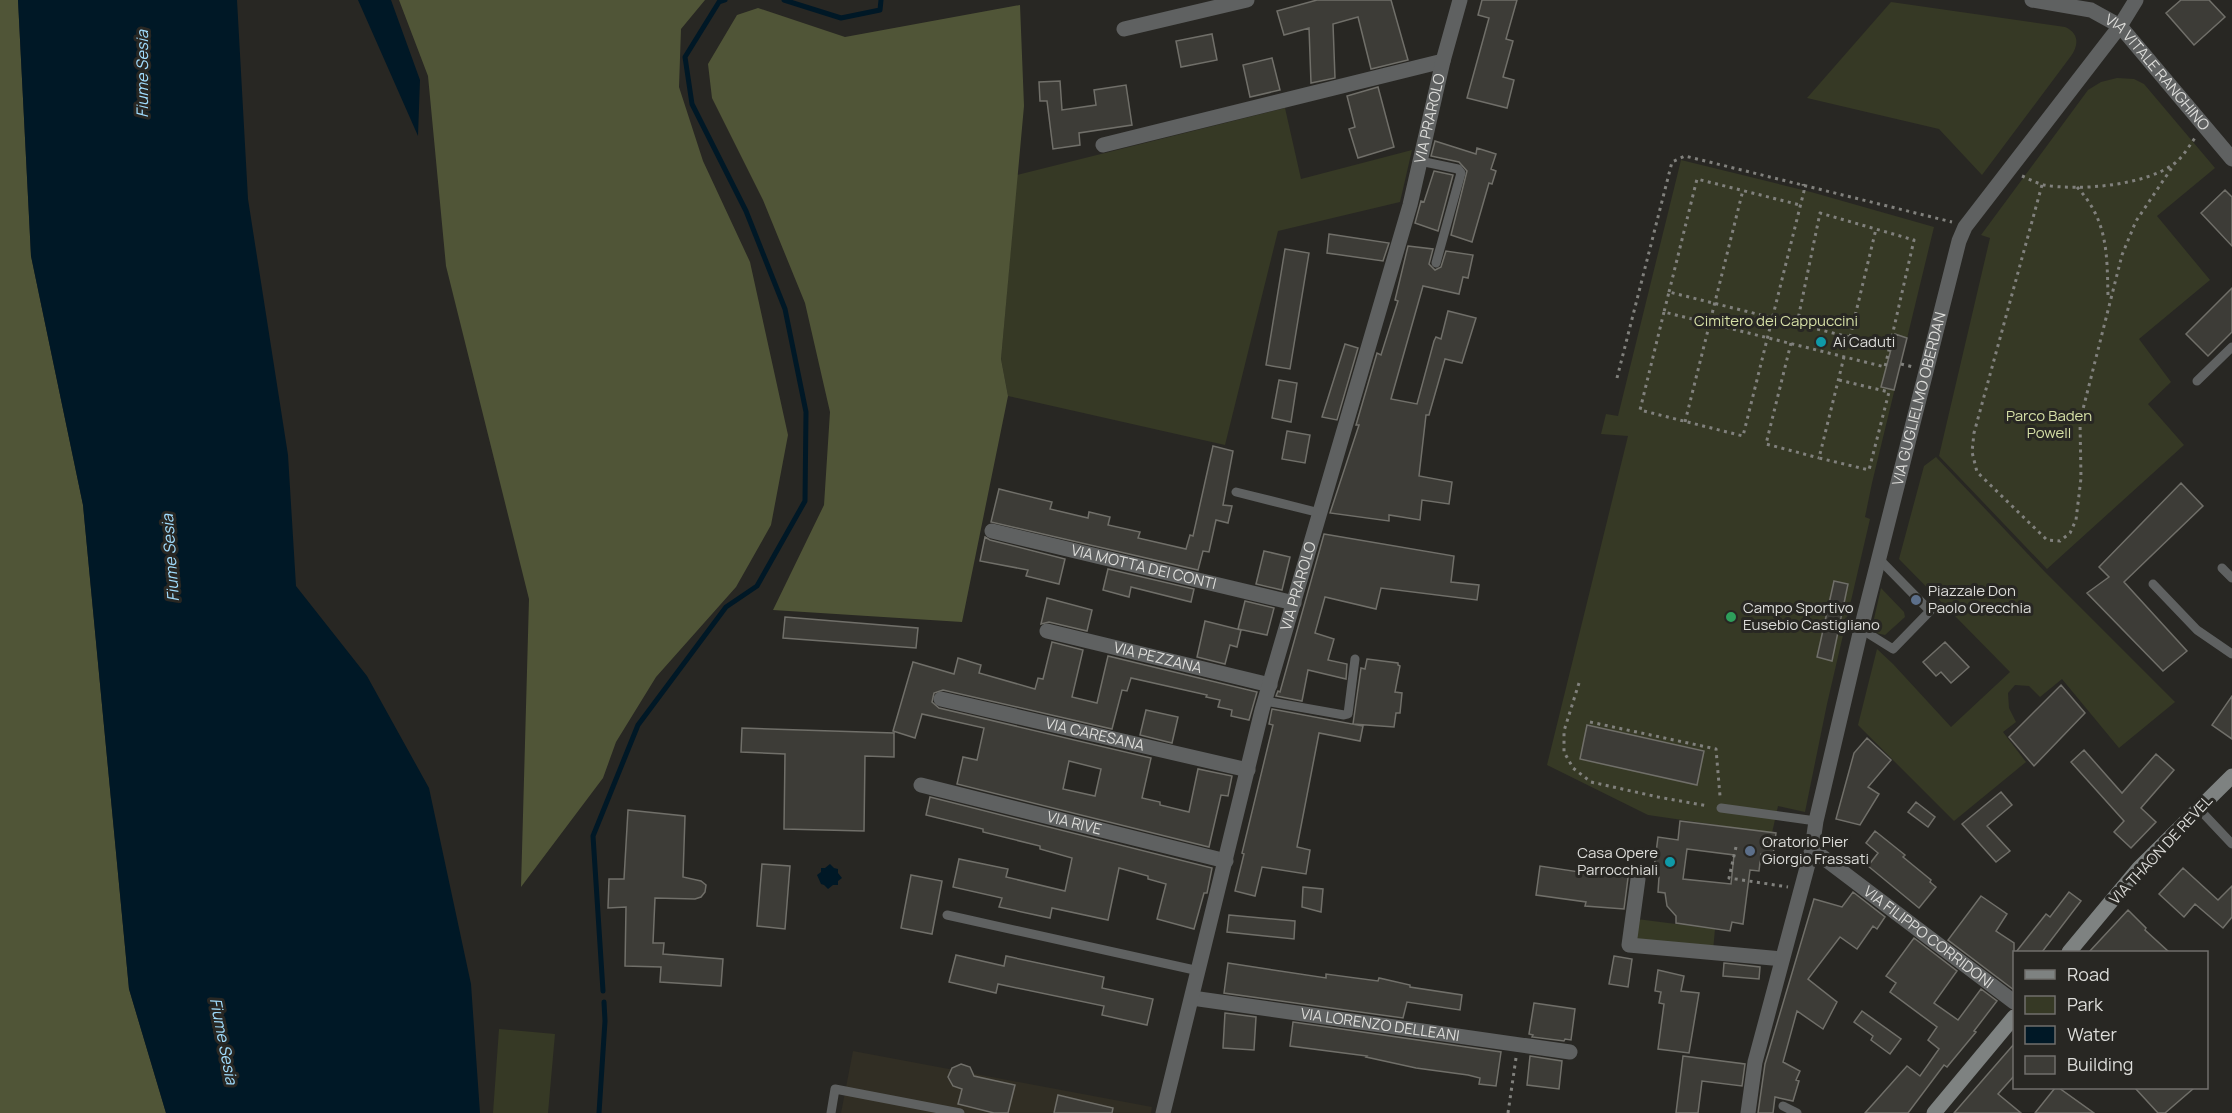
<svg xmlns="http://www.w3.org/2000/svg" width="2232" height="1113" font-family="Manrope,sans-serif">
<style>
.built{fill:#312e24}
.green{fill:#363925}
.forest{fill:#505537}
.water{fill:#001826}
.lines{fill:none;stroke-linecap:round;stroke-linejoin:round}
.stream{stroke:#001826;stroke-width:5}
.building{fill:#3d3c37;stroke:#706f69;stroke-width:1.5;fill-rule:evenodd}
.path{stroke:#81817d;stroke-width:3;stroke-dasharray:3 4.5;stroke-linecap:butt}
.service{stroke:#5f6161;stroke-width:9}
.minor{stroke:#5f6161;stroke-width:15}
.tertiary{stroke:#5f6161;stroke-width:15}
.secondary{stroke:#7e8281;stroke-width:15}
.culture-dot{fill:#0f9aa8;stroke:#282723;stroke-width:2}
.service-dot{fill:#5c6f8a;stroke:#282723;stroke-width:2}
.leisure-dot{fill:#2e9e5b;stroke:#282723;stroke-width:2}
.labels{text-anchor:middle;stroke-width:6;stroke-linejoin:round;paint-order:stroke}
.street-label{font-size:15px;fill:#dcdcd9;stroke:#282723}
.park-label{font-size:15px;fill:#d5dfa6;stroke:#282723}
.poi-label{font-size:15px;fill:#dcdcd9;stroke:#282723;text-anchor:start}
.water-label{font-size:16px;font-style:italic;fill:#a0dcfd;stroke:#282723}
</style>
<rect width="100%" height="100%" fill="#282723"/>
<path class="built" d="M853 1051 1152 1107 1151 1113H841Z"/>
<path class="green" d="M1891 2 2065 27C2079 33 2079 45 2071 56L1982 175 1939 129 1807 98Z
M2117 78 2134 79 2144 84 2215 168 2157 216 2210 280 2139 339 2171 382 2148 404 2184 445 2047 569 1939 456 1990 238 1981 235 2088 90 2101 82Z
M1285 108 1301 179 1412 150 1400 202 1278 231 1225 445 1008 396 1001 359 1017 175Z
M1681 160 1811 192 1934 227 1872 483 1865 517 1870 519 1827 704 1805 812 1778 806 1772 833 1648 815 1547 765 1628 436 1601 434 1606 414 1618 416Z
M1936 457 2045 572 2175 702 2119 748 2062 679 2040 697 2029 686 2015 685 2008 693 2009 708 2016 722 2003 732 2026 762 1954 821 1858 725 1877 649 1893 664 1951 727 2010 672 1899 559 1924 466Z
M1881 588 1904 612 1905 617 1885 635 1871 632Z
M1637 919 1715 929 1713 951 1634 940Z
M499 1029 555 1034 548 1113H493Z"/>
<path class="forest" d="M0 0H18L31 256 83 505 129 989 166 1113H0Z
M399 0H705L681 29 679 87 703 161 750 262 788 435 771 525 736 587 656 677 616 742 603 778 521 887 529 599 446 266 428 76Z
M1020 5 1024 106 1001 359 1008 396 962 622 773 610 824 505 830 412 805 303 763 200 712 98 708 64 737 15 758 8 845 37Z"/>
<path class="water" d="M18 0H237L248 199 288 455 296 586 367 676 429 788 471 984 480 1113H166L129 989 83 505 31 256Z
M358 0H391L420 80 418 136Z
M830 864 834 868 838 869V873L842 878 838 881V885H833L828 889 824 885 821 884 817 875 821 872V868H825Z"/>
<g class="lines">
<path class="stream" d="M784 0 841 18 880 10 881 0
M603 991 593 836 638 725 726 607 757 586 805 501 806 412 785 309 746 211 692 104 685 57 719 2 725 0
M599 1113 605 1021 604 1002"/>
</g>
<path class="building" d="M1317 0H1391L1408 60 1371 69 1358 17 1333 24 1335 78 1311 83 1309 28 1284 35 1277 11Z
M1482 0H1517L1506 39 1513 41 1503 77 1514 80 1507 108 1467 98 1489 18 1478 15Z
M2181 0H2209L2225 17 2194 45 2166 13Z
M1212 34 1217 60 1181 67 1176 41Z
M1272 58 1280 90 1250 97 1243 65Z
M1060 81 1062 110 1096 105 1094 90 1126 85 1132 125 1079 133 1080 145 1053 149 1047 101H1040L1039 82Z
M1378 87 1394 147 1358 158 1349 129 1355 127 1347 96Z
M1435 141 1476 154 1477 148 1496 154 1491 169 1496 171 1492 184 1489 183 1472 242 1451 235 1467 171 1459 162 1431 156Z
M1434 171 1453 175 1438 231 1415 223 1421 201 1424 202Z
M2225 190 2232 197V246L2201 213Z
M1329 234 1389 243 1383 261 1327 253Z
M1408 246 1433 249 1429 264 1435 270 1441 267 1446 251 1473 255 1468 278 1463 277 1459 294 1423 286 1391 399 1417 404 1434 341 1436 337 1441 339 1448 311 1476 318 1462 363 1445 359 1429 415H1426L1419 476 1452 482 1449 504 1422 500 1420 520 1389 515V521L1330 513 1359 425H1356L1377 353 1381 355 1398 301 1395 300Z
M1285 249 1309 253 1290 369 1266 365Z
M2232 288V332L2208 356 2186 334Z
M1895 334 1907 338 1894 390 1881 387Z
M1345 344 1358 348 1337 420 1322 417Z
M1279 380 1297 383 1291 422 1272 418Z
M1287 431 1310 435 1305 463 1282 459Z
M1213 446 1233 451 1223 505 1232 506 1228 523 1216 520 1209 552 1203 551 1198 570 991 522 999 489 1052 502 1050 509 1088 518 1089 512 1110 517 1108 525 1140 532 1138 538 1186 549 1190 535 1193 536Z
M2181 483 2203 506 2124 582 2187 651 2163 671 2087 593 2109 577 2099 567Z
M1324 534 1454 556 1451 582 1479 585 1477 600 1381 588 1376 609 1325 597 1315 633 1334 639 1328 660 1347 664 1346 679 1308 670 1302 701 1276 696 1278 691 1280 692Z
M985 537 990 540 1065 559 1059 584 1026 576 1028 570 980 561Z
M1264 551 1290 557 1282 590 1256 584Z
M1108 569 1194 589 1191 602 1131 587 1129 597 1103 590Z
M1834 581 1848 584 1832 661 1817 657Z
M1047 598 1092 610 1087 631 1049 622 1041 624Z
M1245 601 1274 608 1267 635 1238 629Z
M785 617 918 628 916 648 783 638Z
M1205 621 1241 630 1237 647 1230 645 1225 664 1197 657Z
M1052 642 1083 650 1072 697 1097 703 1108 656 1257 692 1249 720 1231 716 1232 710 1218 707 1220 700 1206 697 1207 695 1131 678 1127 691 1122 690 1112 729 943 690 934 693 932 702 939 708 1151 758 1142 798 1160 802V805L1189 812 1198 769 1232 776 1228 796 1221 795 1209 847 957 784 963 757 977 760 984 728 922 714 915 738 893 731 913 662 954 674 958 658 981 665 979 673 1035 689 1038 678 1043 679ZM1069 761 1101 769 1095 796 1063 789Z
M1945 642 1969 667 1951 683 1941 672 1936 676 1923 662Z
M1367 659 1398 663V665L1400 666 1395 692 1402 693 1400 713H1396L1394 727 1353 724 1361 668 1365 669Z
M2061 685 2085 713 2034 766 2009 737Z
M2232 696V739L2212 725Z
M1272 709 1363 726 1360 741 1319 733 1297 847 1310 850 1306 874 1262 867 1255 896 1235 891 1244 854 1242 853 1273 725 1269 724Z
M1146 710 1178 717 1172 743 1140 735Z
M1587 725 1704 751 1697 785 1580 759Z
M742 728 894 733V757L865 756 864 831 784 829 785 754 741 752Z
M1867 738 1891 760 1868 787 1879 794 1860 825 1836 819 1854 753Z
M2084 750 2122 793 2156 754 2174 770 2141 808 2156 822 2131 848 2114 832 2124 821 2071 762Z
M2001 792 2012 805 1987 826 2010 851 1996 862 1962 824Z
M930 797 1212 868 1207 893H1204L1194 929 1157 919 1166 884 1148 879V876L1119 868 1108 920 1052 908 1050 918 999 907 1002 898 953 887 959 859 1008 869 1006 877 1065 891 1072 858 1040 849V846L983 832V829L926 815Z
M1916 802 1935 817 1928 827 1908 812Z
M628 810 685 816 683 877 701 881 706 885 705 892 701 897 695 899 655 898 653 943H664L663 954 723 959 721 986 660 982 661 967 625 966 626 907 608 908 609 879H624Z
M1680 821 1776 833 1773 855 1761 854 1759 871 1750 870 1743 924 1732 922 1730 931 1676 923V916L1667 906 1665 893 1658 892 1659 877 1653 876 1658 837 1678 840ZM1687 849 1734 855 1731 884 1683 879Z
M1875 831 1905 855 1903 857 1931 880 1930 882 1936 887 1919 908 1868 866 1878 853 1866 843Z
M762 864 790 866 785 929 757 926Z
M1580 865 1632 871 1628 878 1624 909 1585 906 1586 902 1536 895 1540 866 1579 872Z
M2183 868 2218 900 2232 886V917L2223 928 2195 904 2184 917 2159 894Z
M911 875 942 881 932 934 901 928Z
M1303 887 1323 889 1321 912 1302 907Z
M1853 892 1885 917 1877 929 1873 926 1857 949 1840 937 1808 979 1837 1002 1823 1029 1797 1011 1783 1062 1800 1071 1796 1080 1799 1081 1793 1101 1775 1097 1773 1113H1758L1765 1064 1814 899 1842 907Z
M2069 892 2081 901 2042 952H2016L2046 914 2050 917Z
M1981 896 2007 914 1996 931 2014 943V990L1948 940Z
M2128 910 2146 928 2145 930 2169 952H2089Z
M1229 915 1295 921 1294 939 1227 932Z
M1914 938 1957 971 1934 1003 1958 1020 1981 989 1997 1001 1974 1031 1976 1032 1947 1067 1944 1065 1908 1113H1865L1907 1066 1920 1076 1939 1049 1928 1040 1937 1027 1890 992 1896 983 1886 976Z
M956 955 1004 966 1006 956 1104 977 1102 988 1153 999 1147 1025 1102 1015 1104 1006 998 984 996 993 949 982Z
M1614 956 1632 959 1628 987 1609 984Z
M1228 963 1326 978V974L1378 981 1379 978 1410 985V987L1462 995 1460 1010 1407 1002 1403 1018 1224 993Z
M1724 963 1760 967 1759 979 1723 976Z
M1658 970 1684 976 1681 991 1699 993 1689 1053 1658 1049 1664 1004 1659 1003 1661 992 1655 991Z
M1534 1003 1575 1009 1571 1040 1565 1039 1564 1041 1532 1037 1533 1035 1529 1034Z
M1862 1011 1901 1039 1890 1054 1871 1040 1873 1036 1854 1022Z
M1225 1013 1256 1017 1254 1050 1223 1048Z
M1293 1022 1501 1052 1496 1086 1479 1084 1480 1078 1468 1075 1416 1068 1366 1057 1367 1056 1290 1046Z
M2014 1044V1076L1998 1094 2021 1113H1954Z
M1530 1056 1562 1061 1559 1089 1527 1085Z
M1683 1056 1745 1064 1742 1086 1702 1081 1698 1113H1676Z
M961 1064 970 1067 974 1076 1015 1085 1008 1113H994L958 1104 962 1089 953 1086 948 1077 952 1068Z
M2055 1088H2059L2094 1113H2035Z
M2135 1088H2194L2165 1113H2158Z
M1058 1095 1113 1108 1112 1113H1054Z"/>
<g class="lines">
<path class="path" d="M2022 176C2029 179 2036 183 2044 185 2079 191 2145 186 2175 163 2183 157 2189 146 2195 138
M2042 185 1974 433 1972 452 1977 472 2047 540 2060 541 2070 533 2076 520 2081 478 2080 421 2122 255 2136 221 2175 163
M2077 187C2108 221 2107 253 2108 297
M1669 292 1697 179 1800 205
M1664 312 1640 410 1743 436 1804 191 1803 184
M1797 324 1820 213 1914 240 1885 367 1664 312 1669 292 1889 347
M1850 337 1876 229
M1791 343 1766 444 1819 458
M1901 364 1913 367
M1617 378 1672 162 1685 156 1952 222
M1839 380 1889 392 1869 470 1819 458 1844 357
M1685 422 1743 190
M1579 683 1564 731V752L1573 768 1591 782 1658 797 1708 806
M1590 722 1716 749 1720 796
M1736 847 1729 878 1788 887
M1508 1113 1516 1058"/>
<path class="service" d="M1420 161 1458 169 1461 173 1436 263
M2197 381 2232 347
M1236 492 1320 513
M2222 568 2232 578
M2153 584 2197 630 2232 654
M1861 629 1893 649 1930 611 1879 559
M1265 701 1344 715 1348 714 1355 659
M1721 808 1816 821
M2199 809 2232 844
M947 915 1199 971
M1783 1106 1797 1113
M831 1113 835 1089 960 1113"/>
<g class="minor">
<path id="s1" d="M2032 0 2091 10 2120 26 2232 159"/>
<path d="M1124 29 1247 0"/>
<path d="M1103 145 1443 61"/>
<path id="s2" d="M992 531 1294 603"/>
<path id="s3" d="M1047 631 1270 685"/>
<path id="s4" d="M941 699 1248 770"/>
<path id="s5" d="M921 785 1226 861"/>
<path id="s6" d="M1812 849 2014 1002"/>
<path d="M1638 879 1629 945 1782 959"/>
<path id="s7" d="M1192 998 1570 1052"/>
<path id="s8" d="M1748 1113 1755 1062 1812 849 1816 821 1861 629 1959 241 1965 227 2120 26 2136 0"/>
</g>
<path class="tertiary" id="s9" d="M1163 1113 1262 710 1410 205 1443 61 1460 0"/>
<path class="secondary" d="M2069 952 2139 868 2232 776
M1934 1113 2014 1017"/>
</g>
<g class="culture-dot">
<circle cx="1821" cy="342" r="6"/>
<circle cx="1670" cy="862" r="6"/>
</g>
<g class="service-dot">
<circle cx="1916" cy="600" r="6"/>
<circle cx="1750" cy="851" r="6"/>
</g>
<circle class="leisure-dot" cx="1731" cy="617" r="6"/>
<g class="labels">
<g class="street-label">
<text dy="5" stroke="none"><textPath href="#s1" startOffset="152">VIA VITALE RANGHINO</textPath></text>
<text dy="5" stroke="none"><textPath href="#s9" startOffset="1030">VIA PRAROLO</textPath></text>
<text dy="5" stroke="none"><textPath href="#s8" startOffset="735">VIA GUGLIELMO OBERDAN</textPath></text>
<text dy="5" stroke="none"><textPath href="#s2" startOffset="156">VIA MOTTA DEI CONTI</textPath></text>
<text dy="5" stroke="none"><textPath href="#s9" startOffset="544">VIA PRAROLO</textPath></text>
<text dy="5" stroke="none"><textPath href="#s3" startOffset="114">VIA PEZZANA</textPath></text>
<text dy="5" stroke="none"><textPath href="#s4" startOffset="158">VIA CARESANA</textPath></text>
<text dy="5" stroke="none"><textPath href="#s5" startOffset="158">VIA RIVE</textPath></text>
<text transform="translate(2161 850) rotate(-47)" y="5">VIA THAON DE REVEL</text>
<text dy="5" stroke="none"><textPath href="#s6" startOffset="146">VIA FILIPPO CORRIDONI</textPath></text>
<text dy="5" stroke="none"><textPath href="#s7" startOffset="190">VIA LORENZO DELLEANI</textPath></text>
</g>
<g class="park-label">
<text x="1776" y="326">Cimitero dei Cappuccini</text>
<text x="2049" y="421">Parco Baden<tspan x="2049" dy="17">Powell</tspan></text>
</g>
<g class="poi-label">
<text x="1833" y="347">Ai Caduti</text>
<text x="1928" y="596">Piazzale Don<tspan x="1928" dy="17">Paolo Orecchia</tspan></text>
<text x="1743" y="613">Campo Sportivo<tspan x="1743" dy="17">Eusebio Castigliano</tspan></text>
<text x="1762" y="847">Oratorio Pier<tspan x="1762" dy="17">Giorgio Frassati</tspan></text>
<text x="1658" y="858" text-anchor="end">Casa Opere<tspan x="1658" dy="17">Parrocchiali</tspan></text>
</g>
<g class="water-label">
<text transform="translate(142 74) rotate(-90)" y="6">Fiume Sesia</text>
<text transform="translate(170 558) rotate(-94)" y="6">Fiume Sesia</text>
<text transform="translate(224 1041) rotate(79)" y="6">Fiume Sesia</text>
</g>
</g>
<rect x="2013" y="951" width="195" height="138" fill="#282723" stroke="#706f6c" stroke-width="1.5"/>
<rect x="2025" y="970" width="30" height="9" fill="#7e8281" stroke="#706f6c" stroke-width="1.5"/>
<text x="2067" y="981" font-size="18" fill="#dcdcd9">Road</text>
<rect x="2025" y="996" width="30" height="18" fill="#363925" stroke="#706f6c" stroke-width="1.5"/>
<text x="2067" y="1011" font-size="18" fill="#dcdcd9">Park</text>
<rect x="2025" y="1026" width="30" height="18" fill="#001826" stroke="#706f6c" stroke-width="1.5"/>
<text x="2067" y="1041" font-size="18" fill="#dcdcd9">Water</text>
<rect x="2025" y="1056" width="30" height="18" fill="#3d3c37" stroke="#706f6c" stroke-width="1.5"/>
<text x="2067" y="1071" font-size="18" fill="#dcdcd9">Building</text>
</svg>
